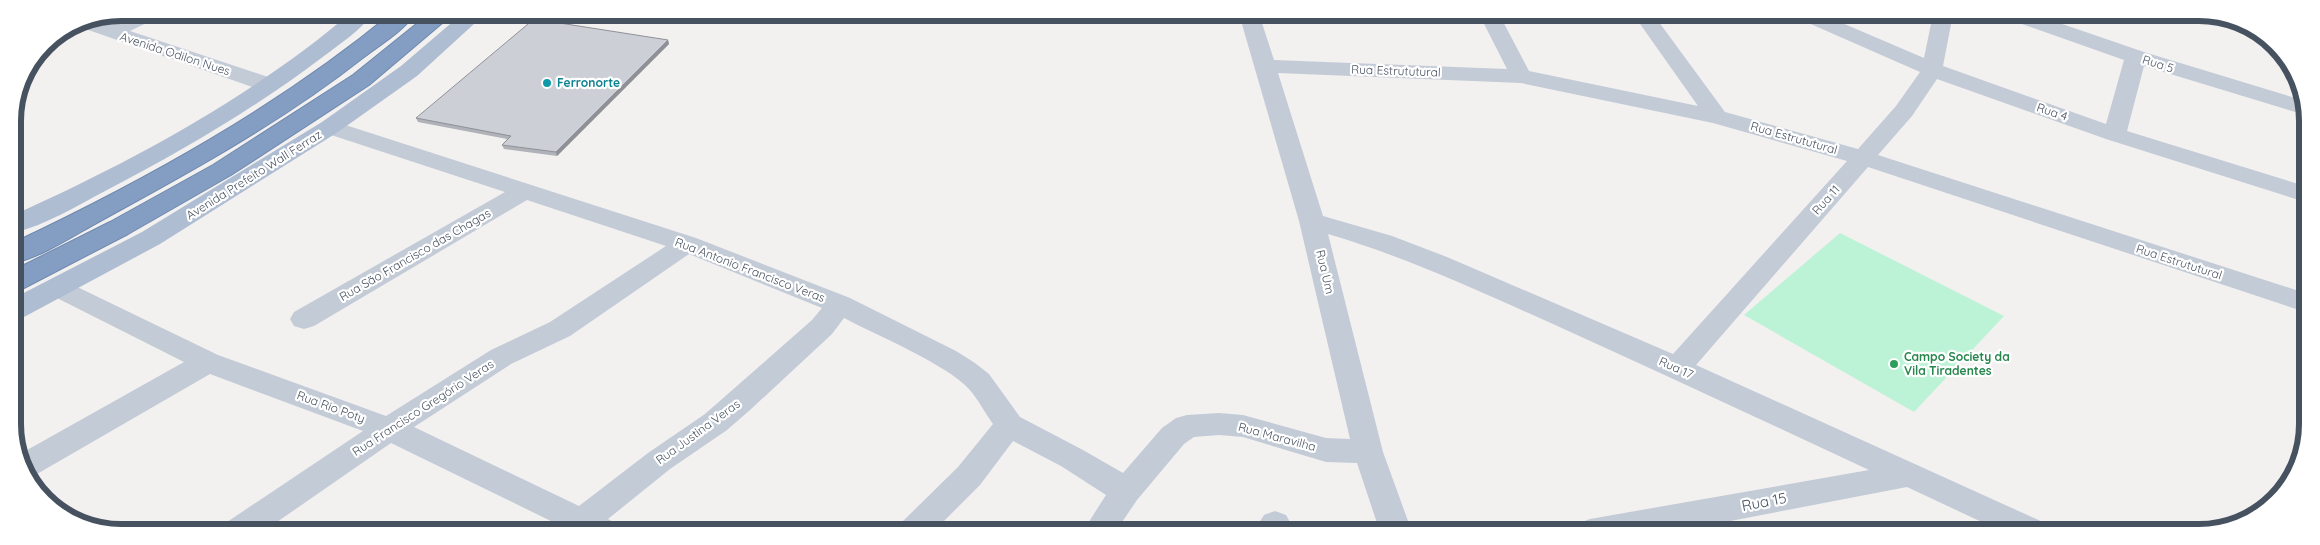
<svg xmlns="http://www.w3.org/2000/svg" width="2320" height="545" font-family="Quicksand,sans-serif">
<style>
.green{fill:#bcf3d6}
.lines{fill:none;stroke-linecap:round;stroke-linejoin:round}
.highway-casing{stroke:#6f89af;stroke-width:2}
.minor{fill:#c3cbd6;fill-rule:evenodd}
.major{fill:#aebdd1;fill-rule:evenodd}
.highway{fill:#849ec3;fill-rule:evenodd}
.wall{fill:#afb2b8}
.shaded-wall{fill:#8f9196}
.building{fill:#cccfd6;stroke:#8f9196}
.culture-dot{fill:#0f9aa8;stroke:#fff;stroke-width:2}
.leisure-dot{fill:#2e9e5b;stroke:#fff;stroke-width:2}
.labels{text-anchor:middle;stroke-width:4.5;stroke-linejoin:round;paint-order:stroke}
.street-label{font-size:12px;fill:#465260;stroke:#fff}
.culture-label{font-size:12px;font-weight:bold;fill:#0d838f;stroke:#fff;text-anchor:start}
.leisure-label{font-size:12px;font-weight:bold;fill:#27864d;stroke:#fff;text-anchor:start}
.near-street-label{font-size:15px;fill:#465260;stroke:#fff}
.rim{fill:none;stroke:#465260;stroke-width:6}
</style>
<rect width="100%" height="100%" fill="#f3f0f0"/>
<path class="green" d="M1840 233 2004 316 1914 412 1744 315Z"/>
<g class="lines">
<g class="highway-casing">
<path id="highway" d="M392 13H416C403 31 381 44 364 57 283 121 192 171 102 220 76 234 42 257 14 263L13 243C146 180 278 107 392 13Z
M430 13H454L369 85 231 175 128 234 24 288 14 290V270L110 222 213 165 353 75Z"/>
</g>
<path class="minor" d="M137 13H162L159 17 130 31 277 80 280 85 277 90 269 92 261 90 74 25C87 16 97 20 111 24Z
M1239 14H1259L1274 60 1507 69 1479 14H1499L1529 71 1698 106 1633 14H1653L1725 112 1858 149 1896 106 1920 72 1797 18 1794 14H1821L1924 58 1933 14H1953L1943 66 2106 124 2124 60 2005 18 2002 14H2033L2144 52 2305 101V115L2144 66 2127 131 2305 186V202L2106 139 1937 79 1912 116 1878 155 2305 293V312L1868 167 1696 365 2045 523 2050 532H2003L1907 487 1673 532H1574L1579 523 1590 519 1869 470C1764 421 1659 372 1553 324 1479 291 1406 257 1328 234L1383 452 1412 532H1380L1357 463 1326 462 1243 437 1219 435 1194 437 1184 444 1137 500 1116 531H1083L1106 495 1061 466 1013 441 980 485 934 531H897L902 522 958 467 993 424C985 413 978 399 969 389 946 364 876 335 844 318L832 334 750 410 727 430 670 469 608 519 613 522 618 531H554L557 524 391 443 264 531H222L227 522 363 431 210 374 37 474 31 475 20 454 184 362 49 294 45 288 49 282 58 279 67 282 218 355 386 416 491 350 550 322 666 246 527 200 314 326 304 329 294 326 290 319 294 312 505 192 322 132 319 127 322 122 330 120 696 238 850 298 956 351 975 363 989 374 1020 417 1083 450 1123 473 1162 428 1176 418 1187 415 1219 413 1243 415 1326 438 1350 439 1299 221ZM1278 73 1521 83 1713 123 1847 161 1673 354 1447 257 1392 236 1323 216ZM689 254 822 308 812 320 705 414 648 453 579 506 414 427 511 364 570 336Z
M1275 511 1286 515 1291 524 1287 531H1254L1264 515Z"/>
<path class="major" d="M350 13H373C361 30 340 44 324 56 257 107 182 151 107 190 77 206 46 225 13 233V215C126 165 257 94 350 13Z
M463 13H486L417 76 338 132 160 244 24 317 14 320V298L142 232 322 122 401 66Z"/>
<use href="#highway" class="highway"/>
</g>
<path class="wall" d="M122 12 131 13 120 18 112 14Z
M668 40 669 44 557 156 504 149 502 145 507 139 418 122 416 118Z"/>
<path class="shaded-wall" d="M122 12 131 13 120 18 117 13Z
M668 40 669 44 557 156 556 152Z"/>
<path class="building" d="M534 19 668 40 556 152 502 145 511 136 416 118Z"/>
<circle class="culture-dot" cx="547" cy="83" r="5"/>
<circle class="leisure-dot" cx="1894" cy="364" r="5"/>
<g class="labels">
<g class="street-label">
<text transform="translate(175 54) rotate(18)" y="4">Avenida Odilon Nues</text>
<text transform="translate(2158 64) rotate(18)" y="4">Rua 5</text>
<text transform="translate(1396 71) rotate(2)" y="4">Rua Estrututural</text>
<text transform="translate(2052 112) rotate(19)" y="4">Rua 4</text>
<text transform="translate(1794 138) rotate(16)" y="4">Rua Estrututural</text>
<text transform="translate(254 175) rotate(-32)" y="4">Avenida Prefeito Wall Ferraz</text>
<text transform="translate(1826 200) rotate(-48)" y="4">Rua 11</text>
<text transform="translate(415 255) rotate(-30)" y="4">Rua São Francisco das Chagas</text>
<text transform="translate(2179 262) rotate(18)" y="4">Rua Estrututural</text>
<text transform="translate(750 270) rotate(21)" y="4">Rua Antonio Francisco Veras</text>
<text transform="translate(1325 272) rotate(77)" y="4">Rua Um</text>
<text transform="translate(1676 368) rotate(24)" y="4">Rua 17</text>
<text transform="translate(331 407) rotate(20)" y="4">Rua Rio Poty</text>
<text transform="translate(423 408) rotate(-33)" y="4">Rua Francisco Gregório Veras</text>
<text transform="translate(698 432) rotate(-36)" y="4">Rua Justina Veras</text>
<text transform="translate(1277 437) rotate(15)" y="4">Rua Maravilha</text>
</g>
<g class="culture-label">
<text x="557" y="87">Ferronorte</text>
</g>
<g class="leisure-label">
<text x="1904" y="361">Campo Society da<tspan x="1904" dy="14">Vila Tiradentes</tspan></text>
</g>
<g class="near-street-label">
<text transform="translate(1764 502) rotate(-11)" y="5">Rua 15</text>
</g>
</g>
<path d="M0 0H2320V545H0ZM121 21H2199A100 100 0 0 1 2299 121V424A100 100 0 0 1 2199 524H121A100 100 0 0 1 21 424V121A100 100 0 0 1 121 21Z" fill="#fff" fill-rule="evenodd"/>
<path class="rim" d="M121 21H2199A100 100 0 0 1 2299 121V424A100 100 0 0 1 2199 524H121A100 100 0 0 1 21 424V121A100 100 0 0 1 121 21Z"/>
</svg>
